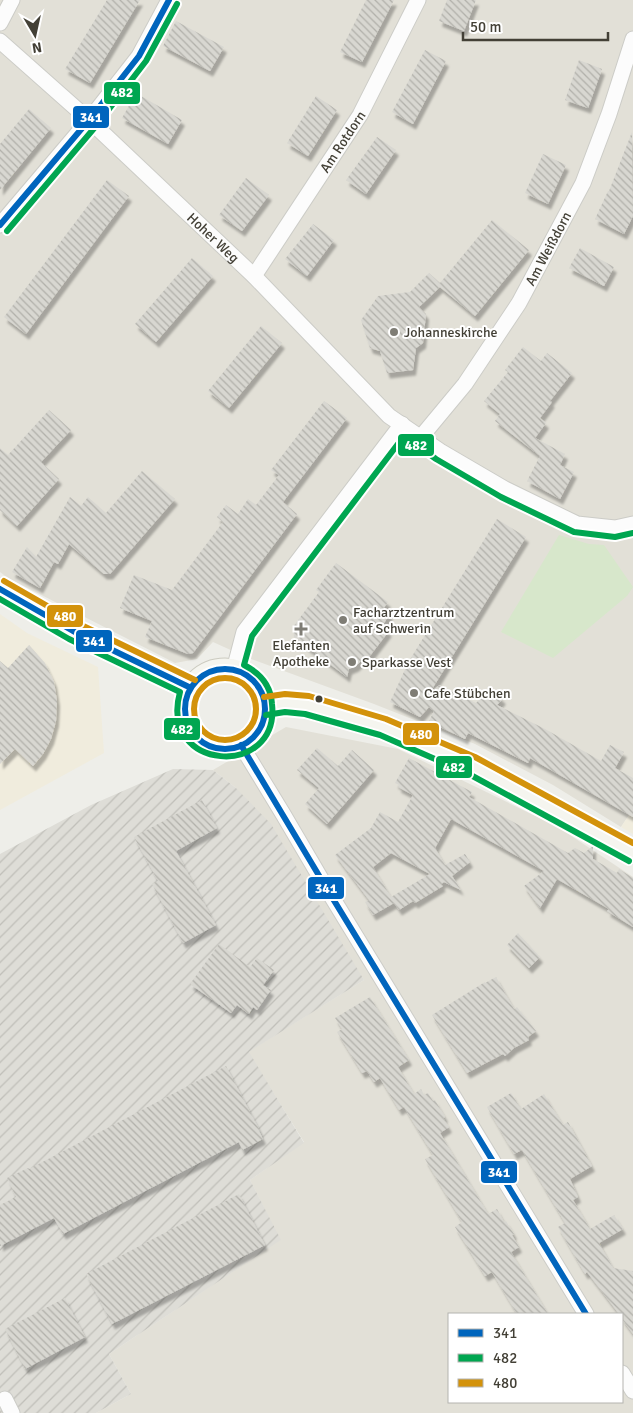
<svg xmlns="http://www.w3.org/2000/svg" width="633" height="1413" font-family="Signika,sans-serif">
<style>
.residential{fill:#e2e0d7;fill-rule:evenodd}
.commercial{fill:#f0ecdd}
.industrial{fill:url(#industrial-furrows)}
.green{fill:#d7e7cb}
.building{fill:url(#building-back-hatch);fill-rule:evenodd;filter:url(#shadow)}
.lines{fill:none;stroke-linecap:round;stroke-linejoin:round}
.street-casing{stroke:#ccccc7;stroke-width:17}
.secondary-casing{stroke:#cccbc0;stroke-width:23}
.street{stroke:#fcfcfc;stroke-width:15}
.secondary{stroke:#f5f5ef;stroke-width:21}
.bus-1-casing{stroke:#fff;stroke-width:10}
.bus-2-casing{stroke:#fff;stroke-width:10}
.bus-3-casing{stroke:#fff;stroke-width:10}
.bus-1{stroke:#0065bd;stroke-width:6}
.bus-2{stroke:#00a651;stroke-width:6}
.bus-3{stroke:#d3920b;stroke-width:6}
.poi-dot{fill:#7f7d75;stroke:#fff;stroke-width:2}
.bus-dot{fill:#434036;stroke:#fff;stroke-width:2}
.labels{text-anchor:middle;stroke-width:4;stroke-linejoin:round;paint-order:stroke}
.street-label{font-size:14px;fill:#434036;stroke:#fff}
.poi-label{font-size:14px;fill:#434036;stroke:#fff;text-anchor:start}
.line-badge{stroke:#fff;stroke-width:2}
.badge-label{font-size:14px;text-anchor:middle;font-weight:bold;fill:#fff}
</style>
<defs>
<pattern id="industrial-furrows" width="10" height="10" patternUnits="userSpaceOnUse" patternTransform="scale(1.25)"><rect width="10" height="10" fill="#deddd7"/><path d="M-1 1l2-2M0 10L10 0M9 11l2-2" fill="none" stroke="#c0bfb9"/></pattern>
<pattern id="building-back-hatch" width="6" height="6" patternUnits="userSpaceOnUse" patternTransform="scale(1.25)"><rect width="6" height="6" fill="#d8d7d1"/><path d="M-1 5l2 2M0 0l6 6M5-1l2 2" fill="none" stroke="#b1b0aa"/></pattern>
<filter id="shadow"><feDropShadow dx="3" dy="5.5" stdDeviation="1" flood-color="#0004"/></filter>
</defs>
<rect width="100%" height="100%" fill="#eeeee9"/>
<path class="residential" d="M0 0H633V809L621 827 553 785 475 744 374 704 246 657 213 642 197 659 175 663 8 578 0 572Z
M286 727 398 749 558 827 633 877V1413H96L131 1394 109 1354 280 1240 250 1180 304 1142 248 1052 364 980 236 788 213 770ZM449 1314H622V1402H449Z"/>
<path class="commercial" d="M0 614 27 633 98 667 104 753 0 810Z
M633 809V834L621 827Z"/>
<path class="industrial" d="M173 769 213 770 236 788 271 824 364 980 249 1052 304 1143 250 1180 281 1240 109 1354 131 1394 96 1413H0V854L91 805Z"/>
<path class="green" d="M559 535 589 544 604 545 633 587 627 596 553 658 501 632Z"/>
<path class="building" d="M107 0H140L90 83 65 69Z
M366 0H394L362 62 340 52Z
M447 0H476L464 31 439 21Z
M176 21 224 47 210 71 163 46Z
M425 50 446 61 413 124 392 112Z
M579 60 602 69 588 108 565 100Z
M136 93 182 120 168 144 122 118Z
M316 96 337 110 308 156 287 143Z
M29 109 51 128 0 190V144Z
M632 132 633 216 624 234 595 219 608 191H609Z
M377 137 396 150 366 194 346 180Z
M543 154 566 165 548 204 525 193Z
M246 178 269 195 242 231 219 215Z
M107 180 129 196 26 334 4 317Z
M492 220 529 250 475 316 440 287 419 307 426 314 423 343 416 348 413 370 387 373 380 351 370 348 361 320 378 296 410 292 429 273 440 283Z
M313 224 334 240 307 276 285 259Z
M580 248 614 267 604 286 569 268Z
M192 258 213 276 156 342 135 324Z
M261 326 282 343 229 408 208 391Z
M523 347 541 361 547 353 572 373 550 401 552 402 540 418 546 423 535 438 565 454 560 465 574 472 560 499 527 481 540 456 495 421 500 414 484 401 508 372 505 370Z
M324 401 347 418 283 502 297 514 193 653 188 654 145 637 152 621 120 608 134 575 172 590 223 522 217 517 226 505 238 514 248 499 256 505 279 475 271 470Z
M49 410 71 430 41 462 59 479 17 526 0 510V448L8 455Z
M142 471 175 499 110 574H104L69 544 58 564 54 562 40 588 12 572 27 547 36 557 70 497 81 506 88 497 106 513Z
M497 519 526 537 429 694 439 685 476 703 491 688 503 699 497 705 545 729 601 761 610 745 624 752 615 768 633 778V817L530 758 528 763 468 733 465 739 432 723V722L429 721 434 711 429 707 420 717 390 702 409 661Z
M336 563 388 602 383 609 390 614 382 626 389 631 366 661 363 659 356 666 349 669 347 677 294 637 293 627 319 592 316 590Z
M29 645 45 663 54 682 57 701 56 721 51 739 43 754 33 766 15 749 0 764V661L8 668Z
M317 748 338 766 352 750 374 770 327 824 305 804 319 788 297 770Z
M409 758 472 792 469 797 568 853 575 848 584 853 593 846V859L617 873 619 869 633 878V927L607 911 609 909 557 879 540 908 524 886 544 871 451 819 435 848 445 865 465 854 470 862 452 876 461 890 444 882 441 884 443 886 415 903 413 901 399 910 394 903 373 915 365 902 369 900 335 855 371 828 380 812 398 822 413 795 398 787 399 785 395 783ZM391 853 430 874 391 897 373 867Z
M202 800 217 828 176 851 216 925 183 943 152 884 158 881 134 837Z
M518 933 540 957 529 968 507 945Z
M219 944 250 967 257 958 274 970 263 985 271 990 257 1010 253 1007 249 1014 237 1005 231 1013 190 984Z
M496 977 514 1009 517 1007 536 1031 528 1037 529 1040 514 1048 505 1056 503 1054 467 1073 432 1015 485 982V983Z
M370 997 409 1060 398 1067 414 1094 421 1089 424 1095 428 1093 433 1101 435 1100 445 1117 443 1118 449 1127 440 1133 488 1214 497 1209 504 1222 506 1221 514 1234 512 1235 519 1247 511 1252 548 1314H517L492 1272 485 1276 455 1227 462 1222 425 1159 433 1155 404 1107 399 1110 380 1078 374 1082 367 1071 362 1073 337 1032 342 1029 335 1018Z
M226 1066 260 1131H259L263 1139 242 1150 239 1142 63 1234 54 1218 0 1246V1205L16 1197 7 1178 28 1168 29 1169Z
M511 1093 521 1109 544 1094 563 1125 568 1122 592 1166 570 1179 578 1197 573 1200 590 1229 614 1215 623 1229 599 1243 613 1268 633 1271V1334L622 1319V1314H619L587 1272 585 1274 558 1227 565 1223 539 1179 522 1150 514 1154 487 1107Z
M239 1194 265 1245 112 1324 86 1274Z
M65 1298 85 1337 25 1369 5 1329Z"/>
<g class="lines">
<g class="street-casing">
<g id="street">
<path d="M0 23 12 0"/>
<path id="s1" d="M0 41 89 120 254 276 389 416 440 451 505 489 577 524 615 528 633 524"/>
<path d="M0 225 89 120 139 56 169 0"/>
<path id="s2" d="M254 276 360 115 418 0"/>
<path id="s3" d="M421 437 465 384 519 303 583 183 609 114 633 39"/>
<path d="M234 670 244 632 402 424"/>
<path d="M241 745 283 814 327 889 586 1314"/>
<path d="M622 1373 633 1391"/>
<path d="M5 1399 12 1413"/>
</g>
</g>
<g class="secondary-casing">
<path id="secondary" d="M0 589 73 631 168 676 191 688
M185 709a40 40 0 1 1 80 0a40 40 0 1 1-80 0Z
M265 706 285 703 307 705 383 727 471 765 633 853"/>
</g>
<use href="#street" class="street"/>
<use href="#secondary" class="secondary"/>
<g class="bus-1-casing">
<path id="bus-1" d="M0 225 89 120 139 56 169 0
M0 589 73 631 191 688
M185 709a40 40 0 1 1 80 0a40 40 0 1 1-80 0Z
M241 745 327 889 586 1314"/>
</g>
<g class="bus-2-casing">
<path id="bus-2" d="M7 231 96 126 146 61 177 4
M0 599 69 639 180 692C158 772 280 779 272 704 271 686 260 673 244 665L252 636 404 436 436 459 501 497 574 532 615 537 633 533
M266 715 285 712 305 714 380 735 467 773 629 861"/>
</g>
<g class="bus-3-casing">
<path id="bus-3" d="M4 581 77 623 195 680
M194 709a31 31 0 1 1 62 0a31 31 0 1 1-62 0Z
M264 697 285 694 309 696 386 719 475 757 633 843"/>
</g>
<use href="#bus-1" class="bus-1"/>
<use href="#bus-2" class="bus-2"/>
<use href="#bus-3" class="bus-3"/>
</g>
<g class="poi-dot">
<circle cx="394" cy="332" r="5"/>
<circle cx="343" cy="620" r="5"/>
<path d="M298.5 621.5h5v5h5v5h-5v5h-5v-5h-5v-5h5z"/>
<circle cx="352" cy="662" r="5"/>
<circle cx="414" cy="693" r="5"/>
</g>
<circle class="bus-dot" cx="319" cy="699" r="4.5"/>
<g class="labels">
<g class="street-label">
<text dy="5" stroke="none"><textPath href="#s2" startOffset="161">Am Rotdorn</textPath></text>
<text dy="5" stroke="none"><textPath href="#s1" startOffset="290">Hoher Weg</textPath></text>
<text dy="5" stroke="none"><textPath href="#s3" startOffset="228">Am Weißdorn</textPath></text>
</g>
<g class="poi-label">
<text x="404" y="337">Johanneskirche</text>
<text x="353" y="617">Facharztzentrum<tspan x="353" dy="16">auf Schwerin</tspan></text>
<text x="301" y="650" text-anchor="middle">Elefanten<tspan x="301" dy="16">Apotheke</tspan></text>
<text x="362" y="667">Sparkasse Vest</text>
<text x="424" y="698">Cafe Stübchen</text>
</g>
</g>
<g class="line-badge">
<rect x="103" y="81" width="38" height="24" rx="5" fill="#00a651"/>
<rect x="72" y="105" width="38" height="24" rx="5" fill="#0065bd"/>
<rect x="397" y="433" width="38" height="24" rx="5" fill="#00a651"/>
<rect x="46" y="604" width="38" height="24" rx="5" fill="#d3920b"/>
<rect x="75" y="629" width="38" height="24" rx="5" fill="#0065bd"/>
<rect x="163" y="717" width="38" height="24" rx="5" fill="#00a651"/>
<rect x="402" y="722" width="38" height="24" rx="5" fill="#d3920b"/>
<rect x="435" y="755" width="38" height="24" rx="5" fill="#00a651"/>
<rect x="307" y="876" width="38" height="24" rx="5" fill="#0065bd"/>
<rect x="480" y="1160" width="38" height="24" rx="5" fill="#0065bd"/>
</g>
<g class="badge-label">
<text x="122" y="97">482</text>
<text x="91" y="122">341</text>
<text x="416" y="450">482</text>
<text x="65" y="621">480</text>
<text x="94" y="646">341</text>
<text x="182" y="734">482</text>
<text x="421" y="739">480</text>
<text x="454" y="772">482</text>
<text x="326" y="893">341</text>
<text x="499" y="1177">341</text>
</g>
<rect x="448" y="1313" width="175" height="90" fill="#ffffff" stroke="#b4b3af"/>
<rect x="458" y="1329" width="25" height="8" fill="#0065bd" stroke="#b4b3af"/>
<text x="493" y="1338" font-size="15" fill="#434036">341</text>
<rect x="458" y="1354" width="25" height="8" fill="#00a651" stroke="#b4b3af"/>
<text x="493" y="1363" font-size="15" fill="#434036">482</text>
<rect x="458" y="1379" width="25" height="8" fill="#d3920b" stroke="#b4b3af"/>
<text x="493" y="1388" font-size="15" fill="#434036">480</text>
<g transform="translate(35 35) rotate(171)" stroke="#ffffff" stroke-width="4" paint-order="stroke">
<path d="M0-4L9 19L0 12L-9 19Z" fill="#434036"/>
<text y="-8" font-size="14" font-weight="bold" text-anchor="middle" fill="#434036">N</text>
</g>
<path d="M463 32v8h145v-8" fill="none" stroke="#434036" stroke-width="2.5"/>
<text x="470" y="32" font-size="15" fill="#434036" stroke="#ffffff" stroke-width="4" paint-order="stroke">50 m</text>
</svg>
